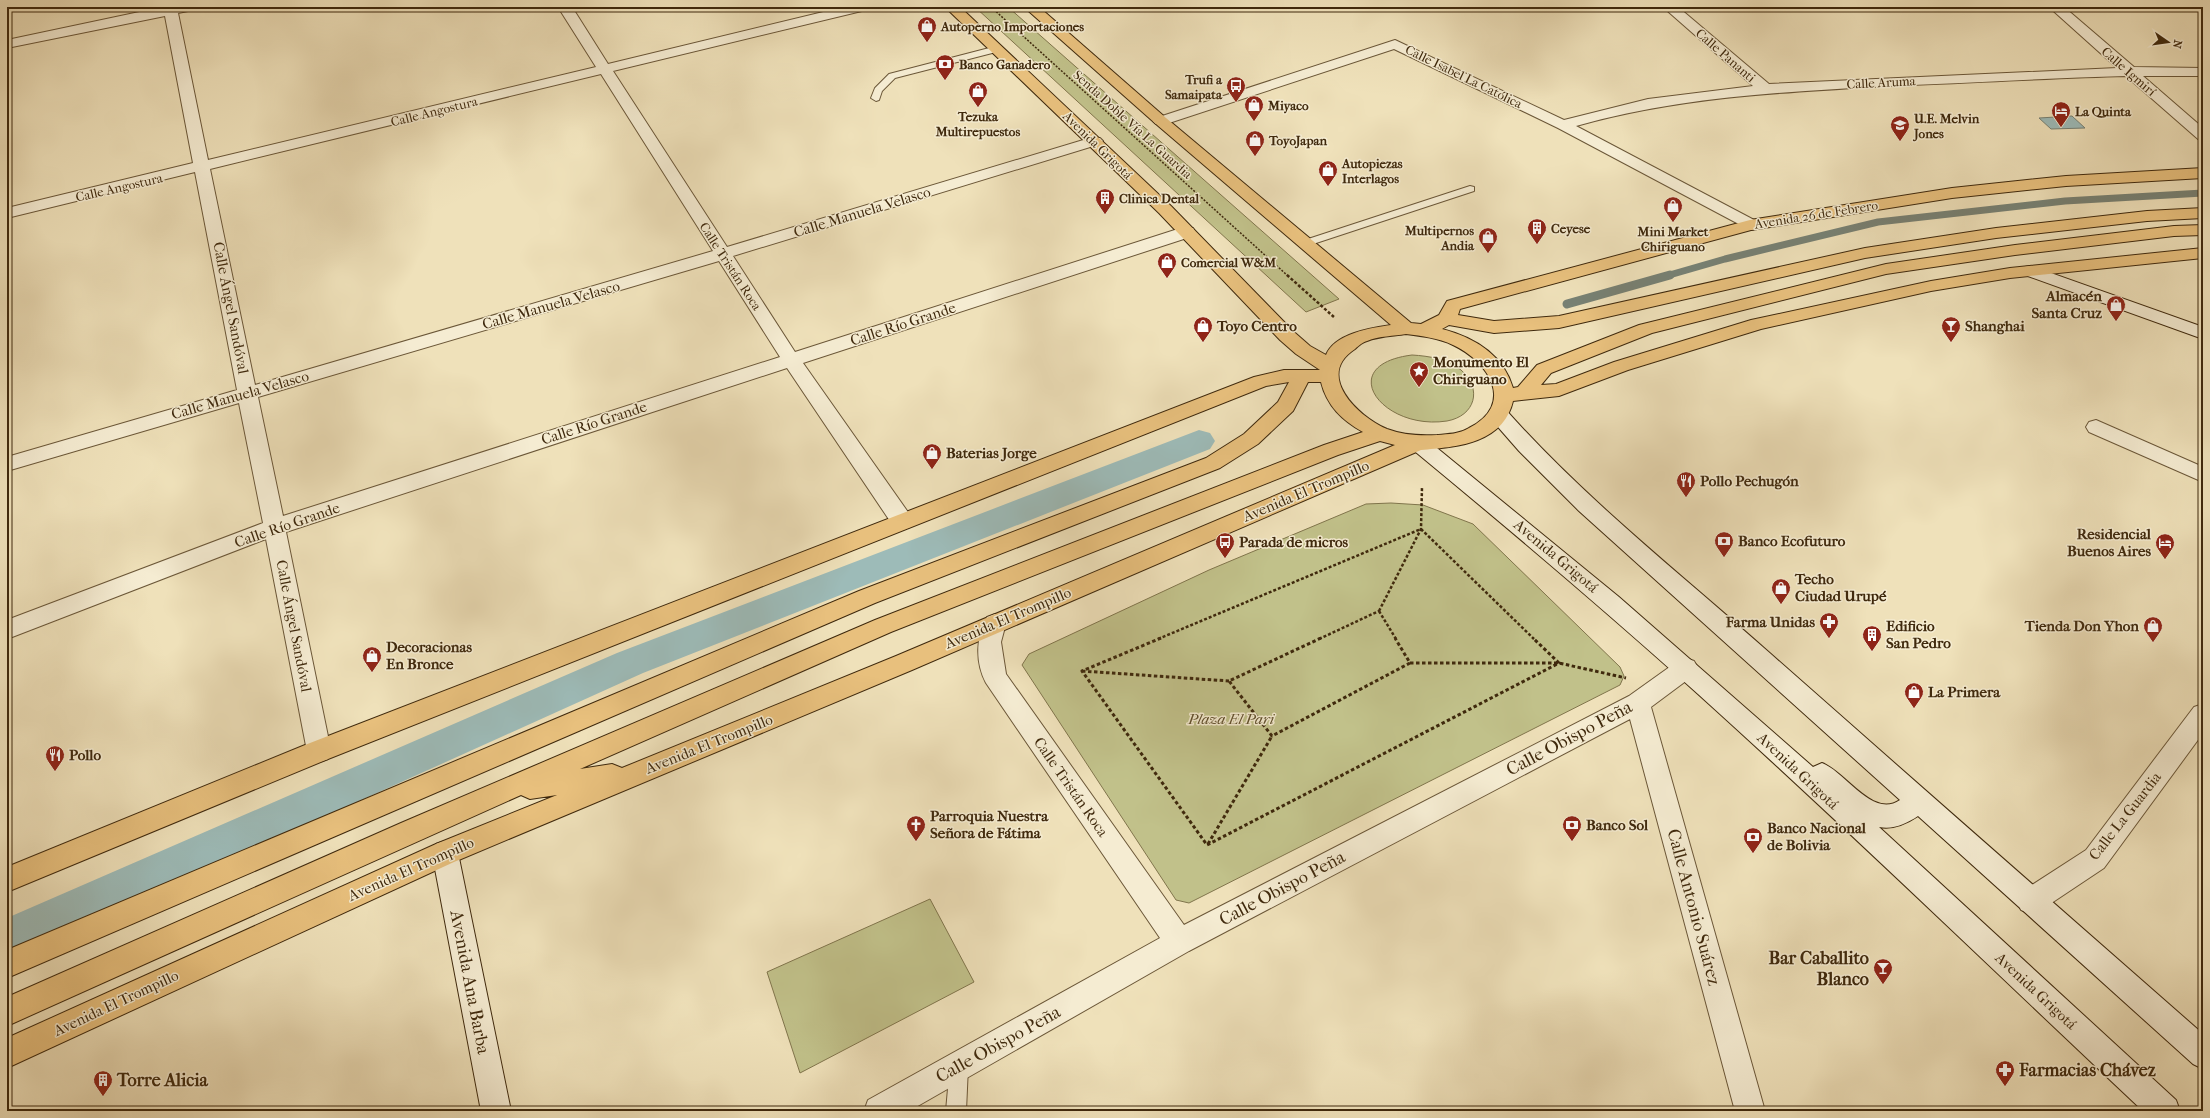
<svg xmlns="http://www.w3.org/2000/svg" width="2210" height="1118" font-family="'IM FELL French Canon',serif">
<style>
.green{fill:#c1c18a;stroke:#80754c}
.water{fill:#9dbbb8;stroke:#778174}
.lines{fill:none;stroke-linecap:round;stroke-linejoin:round}
.stream-far1{stroke:#778174;stroke-width:7}
.stream{stroke:#778174;stroke-width:9}
.canal{fill:#9dbbb8;fill-rule:evenodd}
.lane-casing{stroke:#6b5738;stroke-width:2}
.street-casing{stroke:#6b5738;stroke-width:2}
.secondary-casing{stroke:#3f290d;stroke-width:2}
.primary-casing{stroke:#3f290d;stroke-width:2}
.path-far2{stroke:#3f290d;stroke-width:1.5;stroke-dasharray:2 1.5;stroke-linecap:butt}
.path-far1{stroke:#3f290d;stroke-width:2.5;stroke-dasharray:3 2;stroke-linecap:butt}
.path{stroke:#3f290d;stroke-width:3;stroke-dasharray:3.5 2.5;stroke-linecap:butt}
.lane{fill:#f5ecd2;fill-rule:evenodd}
.street{fill:#f5ecd2;fill-rule:evenodd}
.secondary{fill:#f5ecd2;fill-rule:evenodd}
.primary{fill:#e8c07d;fill-rule:evenodd}
.labels{text-anchor:middle;stroke-width:3;stroke-linejoin:round;paint-order:stroke}
.far-poi-label{font-size:13px;font-weight:bold;fill:#3f290d;stroke:#f5ecd2;text-anchor:start}
.far-street-label{font-size:13px;fill:#3f290d;stroke:#f5ecd2}
.street-label{font-size:15px;fill:#3f290d;stroke:#f5ecd2}
.poi-label{font-size:15px;font-weight:bold;fill:#3f290d;stroke:#f5ecd2;text-anchor:start}
.park-label{font-size:15px;font-style:italic;fill:#604f2c;stroke:#f5ecd2}
.near-street-label{font-size:18px;fill:#3f290d;stroke:#f5ecd2}
.near-poi-label{font-size:18px;font-weight:bold;fill:#3f290d;stroke:#f5ecd2;text-anchor:start}
</style>
<rect width="100%" height="100%" fill="#efe1ba"/>
<filter id="stains"><feTurbulence type="fractalNoise" baseFrequency=".005" numOctaves="4"/><feColorMatrix values="0 0 0 0 .2 0 0 0 0 .09 0 0 0 0 .02 0 0 0 .5 -.17"/></filter>
<radialGradient id="worn" r=".72"><stop offset=".6" stop-color="#630" stop-opacity="0"/><stop offset="1" stop-color="#630" stop-opacity=".3"/></radialGradient>
<path class="green" d="M975 7H1008L1339 299 1306 312Z
M1412 355C1429 356 1448 359 1461 370 1483 389 1475 416 1447 421 1382 431 1333 365 1412 355Z
M1391 503 1423 505 1473 524 1620 667 1624 676 1620 685 1189 903 1176 900 1022 665 1029 654 1209 570 1366 504Z
M930 899 974 982 800 1073 767 972Z"/>
<path class="water" d="M2072 116 2085 128 2051 129 2039 118Z"/>
<g class="lines">
<path class="stream-far1" d="M1666 276 1725 259 1878 222 2065 201 2203 193"/>
<path class="stream" d="M1567 304 1670 275"/>
<path class="canal" d="M1199 430 1210 433 1215 441 1210 449 643 673 7 960V918L617 653Z"/>
<g class="lane-casing">
<path id="lane" d="M997 46 1001 49 1000 51 895 78 882 91 879 100 876 101 871 98 875 88 889 74Z
M1470 186 1474 187V191L1310 245 1306 246 1301 243 1302 241Z
M959 1057 966 1059 968 1066 966 1111H946L950 1066 952 1059Z"/>
</g>
<g class="street-casing">
<path id="street" d="M163 7H195L193 10 178 13 208 160 596 67 558 7H572L608 64 844 7H868L866 10 613 71 727 247 1090 138H1100L1103 141 1100 144 733 256 795 352 1181 228H1193L1195 232 1193 236 803 363 910 515 913 521 910 527 902 529 894 527 787 368 286 532 331 751 328 759 319 762 310 759 307 751 266 539 7 639V620L263 523 239 403 7 471V457L237 390 195 172 7 218V208L193 163 165 16 7 48V40ZM601 74 713 251 255 385 210 169ZM719 261 780 357 283 516 258 397Z
M1663 7H1678L1769 84 2117 68 2049 7H2064L2134 67 2203 68V76H2143L2203 128V141L2198 139 2126 76C2047 78 1967 83 1888 86 1782 92 1678 97 1576 126L1756 221 1758 225 1756 229 1750 230 1558 128 1394 49 1166 124H1156L1153 121 1156 118 1395 40 1564 120 1648 99 1753 86Z
M2096 420 2203 467V482L2089 432 2086 427 2089 422Z
M995 614 1003 617 1006 623 1001 642 1006 674 1184 925 1629 696 1678 661 1686 658 1694 661 1698 668 1694 675 1651 707 1765 1111H1735L1630 719 1189 951 909 1111H864L868 1100 1160 938 986 683C975 662 976 637 987 617Z
M2203 704V733L2104 868 2041 910 2031 914 2021 910 2017 901 2021 892 2086 850 2194 707Z"/>
</g>
<g class="secondary-casing">
<path id="secondary" d="M2031 266 2203 327V339L2025 275 2022 271 2025 267Z
M1498 407 1505 409C1584 498 1676 570 1764 648 1910 777 2057 906 2203 1034V1069L2193 1064 1918 816C1906 824 1893 830 1879 827L2176 1100 2180 1111H2143C1995 972 1849 830 1698 694 1605 610 1509 529 1412 449L1409 444 1412 439 1419 437 1426 439 1619 597 1813 767 1822 763C1846 772 1872 819 1900 800L1579 511 1519 451 1491 419 1488 414 1491 409Z
M445 841 454 844 458 853 511 1111H481L432 853 436 844Z"/>
</g>
<g class="primary-casing">
<path id="primary" d="M945 7H960L1171 206 1294 332 1310 346 1326 355C1335 333 1371 328 1391 325L1156 124 1024 7H1039L1166 118 1411 323 1421 324 1439 315 1447 301 1750 220 1952 188 2066 176 2203 168V178L2066 186 1952 198 1751 230 1460 309 1458 315 1494 321 1559 316 1865 248 1996 228 2147 211 2203 208V218L2147 221 1996 238 1865 258 1559 328 1494 333 1449 325 1442 329C1473 337 1503 354 1513 388L1518 387 1537 365 1639 325 1886 264 2015 245 2174 226 2203 225V235L2174 236 2015 255 1886 274 1652 333 1551 373 1541 385 1556 384 1614 362 1751 320 1931 281 2010 268 2203 248V258L2010 278 1931 291 1761 329 1628 370 1559 396 1513 401C1503 444 1456 447 1421 450L912 670 454 862 7 1068V1038L436 844 557 795 530 799 521 795 7 1026V997L401 823 875 620 1324 445 1363 432C1342 420 1327 406 1321 382H1308L1293 411 1258 444 1220 468 875 603 7 978V950L859 591 1206 458 1244 434 1278 402 1289 382 1266 386 328 759 7 892V867L310 743 1254 377 1284 370H1320L1296 354 1280 340 1159 213ZM1406 334C1422 336 1438 338 1453 345 1489 362 1516 404 1469 428 1459 434 1449 434 1437 435 1420 436 1403 435 1387 429 1357 416 1315 375 1355 349 1358 346 1363 342 1367 341 1379 336 1394 336 1406 334ZM1380 441 1395 445 896 656 622 768 612 764 580 769 891 632 1338 455Z"/>
</g>
<path class="path-far2" d="M991 7 1288 276"/>
<path class="path-far1" d="M1287 275 1335 318
M1379 611 1396 639
M1379 611 1421 529 1422 487
M1158 639 1421 529 1534 639
M1319 639 1379 611"/>
<path class="path" d="M1161 638 1082 671 1207 845 1559 663 1533 638
M1321 638 1229 681 1272 736 1410 663 1395 638
M1410 663H1559L1626 678
M1082 671 1229 681
M1208 844 1272 736"/>
<use href="#lane" class="lane"/>
<use href="#street" class="street"/>
<use href="#secondary" class="secondary"/>
<use href="#primary" class="primary"/>
</g>
<defs>
<g id="shop-pin" transform="scale(1)"><path d="M0 17L-7.5 6A9.5 9.5 0 1 1 7.5 6Z" fill="#8f2418" stroke="#f5ecd2"/><path d="M-5-2.5h2.3a2.7 3.5 0 0 1 5.4 0H5L5.5 6h-11ZM-1.5-2.5h3a1.5 2.3 0 0 0-3 0Z" fill="#fff"/></g>
<g id="bank-pin" transform="scale(1)"><path d="M0 17L-7.5 6A9.5 9.5 0 1 1 7.5 6Z" fill="#8f2418" stroke="#f5ecd2"/><path d="M-6-4H6V4H-6ZM0-2.3a2.3 2.3 0 1 0 0 4.6a2.3 2.3 0 1 0 0-4.6Z" fill="#fff"/></g>
<g id="bus-pin" transform="scale(1)"><path d="M0 17L-7.5 6A9.5 9.5 0 1 1 7.5 6Z" fill="#8f2418" stroke="#f5ecd2"/><path d="M-5-6H5V4H4V6H2V4H-2V6H-4V4H-5ZM-3.5-4V0h7V-4ZM-3.5 1.2v1.5H-2V1.2ZM2 1.2v1.5H3.5V1.2Z" fill="#fff"/></g>
<g id="hotel-pin" transform="scale(1)"><path d="M0 17L-7.5 6A9.5 9.5 0 1 1 7.5 6Z" fill="#8f2418" stroke="#f5ecd2"/><path d="M-6-4.5h1.5V1H6V5H4.5V3h-9V5H-6ZM-4 0a1.8 1.8 0 1 1 3.6 0ZM.5 0V-2.5h3Q6-2.5 6 0Z" fill="#fff"/></g>
<g id="school-pin" transform="scale(1)"><path d="M0 17L-7.5 6A9.5 9.5 0 1 1 7.5 6Z" fill="#8f2418" stroke="#f5ecd2"/><path d="M0-5L7-2L0 1L-7-2ZM-4 1L0 2.5L4 1V4Q0 6-4 4Z" fill="#fff"/></g>
<g id="building-pin" transform="scale(1)"><path d="M0 17L-7.5 6A9.5 9.5 0 1 1 7.5 6Z" fill="#8f2418" stroke="#f5ecd2"/><path d="M-4-6H4V6H1V3H-1V6H-4ZM-2.5-4.3h1.7v1.8h-1.7ZM.8-4.3h1.7v1.8H.8ZM-2.5-1h1.7V.8h-1.7ZM.8-1h1.7V.8H.8Z" fill="#fff"/></g>
<g id="bar-pin" transform="scale(1)"><path d="M0 17L-7.5 6A9.5 9.5 0 1 1 7.5 6Z" fill="#8f2418" stroke="#f5ecd2"/><path d="M-6-5H6L.8 .8V4.5H3.5V6h-7V4.5H-.8V.8Z" fill="#fff"/></g>
<g id="sight-pin" transform="scale(1)"><path d="M0 17L-7.5 6A9.5 9.5 0 1 1 7.5 6Z" fill="#8f2418" stroke="#f5ecd2"/><path d="M0-6L1.8-2.2L6-1.7L2.9 1.2L3.7 5.4L0 3.3L-3.7 5.4L-2.9 1.2L-6-1.7L-1.8-2.2Z" fill="#fff"/></g>
<g id="restaurant-pin" transform="scale(1)"><path d="M0 17L-7.5 6A9.5 9.5 0 1 1 7.5 6Z" fill="#8f2418" stroke="#f5ecd2"/><path d="M-5-6h1v4h1v-4h1v4h1v-4h1v5L-1.5 .5V6h-2V.5L-5-1ZM5-6V6H3V1.5H1.5Q1.5-4 5-6Z" fill="#fff"/></g>
<g id="pharmacy-pin" transform="scale(1)"><path d="M0 17L-7.5 6A9.5 9.5 0 1 1 7.5 6Z" fill="#8f2418" stroke="#f5ecd2"/><path d="M-2-6h4v4h4v4h-4v4h-4v-4h-4v-4h4Z" fill="#fff"/></g>
<g id="church-pin" transform="scale(1)"><path d="M0 17L-7.5 6A9.5 9.5 0 1 1 7.5 6Z" fill="#8f2418" stroke="#f5ecd2"/><path d="M-1.2-6h2.4v3.5h3.3v2.4h-3.3V6h-2.4V-.1h-3.3v-2.4h3.3Z" fill="#fff"/></g>
</defs>
<g fill-rule="evenodd">
<use href="#shop-pin" x="927" y="26"/>
<use href="#bank-pin" x="945" y="64"/>
<use href="#bus-pin" x="1236" y="86"/>
<use href="#shop-pin" x="978" y="91"/>
<use href="#shop-pin" x="1254" y="105"/>
<use href="#hotel-pin" x="2061" y="111"/>
<use href="#school-pin" x="1900" y="125"/>
<use href="#shop-pin" x="1255" y="140"/>
<use href="#shop-pin" x="1328" y="170"/>
<use href="#building-pin" x="1105" y="198"/>
<use href="#shop-pin" x="1673" y="206"/>
<use href="#building-pin" x="1537" y="228"/>
<use href="#shop-pin" x="1488" y="237"/>
<use href="#shop-pin" x="1167" y="262"/>
<use href="#shop-pin" x="2116" y="305"/>
<use href="#shop-pin" x="1203" y="326"/>
<use href="#bar-pin" x="1951" y="326"/>
<use href="#sight-pin" x="1419" y="371"/>
<use href="#shop-pin" x="932" y="453"/>
<use href="#restaurant-pin" x="1686" y="481"/>
<use href="#bank-pin" x="1724" y="541"/>
<use href="#bus-pin" x="1225" y="542"/>
<use href="#hotel-pin" x="2165" y="543"/>
<use href="#shop-pin" x="1781" y="588"/>
<use href="#pharmacy-pin" x="1829" y="622"/>
<use href="#shop-pin" x="2153" y="626"/>
<use href="#building-pin" x="1872" y="635"/>
<use href="#shop-pin" x="372" y="656"/>
<use href="#shop-pin" x="1914" y="692"/>
<use href="#restaurant-pin" x="55" y="755"/>
<use href="#church-pin" x="916" y="825"/>
<use href="#bank-pin" x="1572" y="825"/>
<use href="#bank-pin" x="1753" y="837"/>
<use href="#bar-pin" x="1883" y="968"/>
<use href="#pharmacy-pin" x="2005" y="1070"/>
<use href="#building-pin" x="103" y="1080"/>
</g>
<g class="labels">
<g class="far-poi-label">
<text x="941" y="31">Autoperno Importaciones</text>
<text x="959" y="69">Banco Ganadero</text>
<text x="1222" y="84" text-anchor="end">Trufi a<tspan x="1222" dy="15">Samaipata</tspan></text>
<text x="1268" y="110">Miyaco</text>
<text x="2075" y="116">La Quinta</text>
<text x="978" y="121" text-anchor="middle">Tezuka<tspan x="978" dy="15">Multirepuestos</tspan></text>
<text x="1914" y="123">U.E. Melvin<tspan x="1914" dy="15">Jones</tspan></text>
<text x="1269" y="145">ToyoJapan</text>
<text x="1342" y="168">Autopiezas<tspan x="1342" dy="15">Interlagos</tspan></text>
<text x="1119" y="203">Clinica Dental</text>
<text x="1551" y="233">Ceyese</text>
<text x="1474" y="235" text-anchor="end">Multipernos<tspan x="1474" dy="15">Andia</tspan></text>
<text x="1673" y="236" text-anchor="middle">Mini Market<tspan x="1673" dy="15">Chiriguano</tspan></text>
<text x="1181" y="267">Comercial W&amp;M</text>
</g>
<g class="far-street-label">
<text transform="translate(1726 55) rotate(41)" y="5">Calle Pananti</text>
<text transform="translate(2129 71) rotate(41)" y="5">Calle Igmirí</text>
<text transform="translate(1464 76) rotate(26)" y="5">Calle Isabel La Católica</text>
<text transform="translate(1881 82) rotate(-3)" y="5">Calle Aruma</text>
<text transform="translate(434 111) rotate(-14)" y="5">Calle Angostura</text>
<text transform="translate(1133 124) rotate(42)" y="5">Senda Doble Vía La Guardia</text>
<text transform="translate(1098 145) rotate(44)" y="5">Avenida Grigotá</text>
<text transform="translate(119 187) rotate(-13)" y="5">Calle Angostura</text>
<text transform="translate(1816 214) rotate(-9)" y="5">Avenida 26 de Febrero</text>
<text transform="translate(731 266) rotate(57)" y="5">Calle Tristán Roca</text>
</g>
<g class="street-label">
<text transform="translate(862 212) rotate(-17)" y="5">Calle Manuela Velasco</text>
<text transform="translate(551 305) rotate(-16)" y="5">Calle Manuela Velasco</text>
<text transform="translate(231 308) rotate(79)" y="5">Calle Ángel Sandóval</text>
<text transform="translate(903 324) rotate(-18)" y="5">Calle Río Grande</text>
<text transform="translate(240 395) rotate(-16)" y="5">Calle Manuela Velasco</text>
<text transform="translate(594 423) rotate(-18)" y="5">Calle Río Grande</text>
<text transform="translate(1306 491) rotate(-23)" y="5">Avenida El Trompillo</text>
<text transform="translate(287 525) rotate(-19)" y="5">Calle Río Grande</text>
<text transform="translate(1556 556) rotate(40)" y="5">Avenida Grigotá</text>
<text transform="translate(1008 618) rotate(-23)" y="5">Avenida El Trompillo</text>
<text transform="translate(294 626) rotate(79)" y="5">Calle Ángel Sandóval</text>
<text transform="translate(709 744) rotate(-22)" y="5">Avenida El Trompillo</text>
<text transform="translate(1798 771) rotate(43)" y="5">Avenida Grigotá</text>
<text transform="translate(1071 787) rotate(55)" y="5">Calle Tristán Roca</text>
<text transform="translate(2125 816) rotate(-52)" y="5">Calle La Guardia</text>
<text transform="translate(411 869) rotate(-24)" y="5">Avenida El Trompillo</text>
<text transform="translate(2036 991) rotate(43)" y="5">Avenida Grigotá</text>
<text transform="translate(116 1003) rotate(-25)" y="5">Avenida El Trompillo</text>
</g>
<g class="poi-label">
<text x="2102" y="301" text-anchor="end">Almacén<tspan x="2102" dy="17">Santa Cruz</tspan></text>
<text x="1217" y="331">Toyo Centro</text>
<text x="1965" y="331">Shanghai</text>
<text x="1433" y="367">Monumento El<tspan x="1433" dy="17">Chiriguano</tspan></text>
<text x="946" y="458">Baterias Jorge</text>
<text x="1700" y="486">Pollo Pechugón</text>
<text x="2151" y="539" text-anchor="end">Residencial<tspan x="2151" dy="17">Buenos Aires</tspan></text>
<text x="1738" y="546">Banco Ecofuturo</text>
<text x="1239" y="547">Parada de micros</text>
<text x="1795" y="584">Techo<tspan x="1795" dy="17">Ciudad Urupé</tspan></text>
<text x="1815" y="627" text-anchor="end">Farma Unidas</text>
<text x="1886" y="631">Edificio<tspan x="1886" dy="17">San Pedro</tspan></text>
<text x="2139" y="631" text-anchor="end">Tienda Don Yhon</text>
<text x="386" y="652">Decoracionas<tspan x="386" dy="17">En Bronce</tspan></text>
<text x="1928" y="697">La Primera</text>
<text x="69" y="760">Pollo</text>
<text x="930" y="821">Parroquia Nuestra<tspan x="930" dy="17">Señora de Fátima</tspan></text>
<text x="1586" y="830">Banco Sol</text>
<text x="1767" y="833">Banco Nacional<tspan x="1767" dy="17">de Bolivia</tspan></text>
</g>
<g class="park-label">
<text x="1231" y="724">Plaza El Pari</text>
</g>
<g class="near-street-label">
<text transform="translate(1569 738) rotate(-28)" y="6">Calle Obispo Peña</text>
<text transform="translate(1282 888) rotate(-28)" y="6">Calle Obispo Peña</text>
<text transform="translate(1694 907) rotate(75)" y="6">Calle Antonio Suárez</text>
<text transform="translate(470 982) rotate(79)" y="6">Avenida Ana Barba</text>
<text transform="translate(998 1044) rotate(-29)" y="6">Calle Obispo Peña</text>
</g>
<g class="near-poi-label">
<text x="1869" y="964" text-anchor="end">Bar Caballito<tspan x="1869" dy="21">Blanco</tspan></text>
<text x="2019" y="1076">Farmacias Chávez</text>
<text x="117" y="1086">Torre Alicia</text>
</g>
</g>
<rect width="2210" height="1118" fill="none" stroke="#efe1ba" stroke-width="24"/>
<rect x="8" y="8" width="2194" height="1102" fill="none" stroke="#3f290d" stroke-width="2"/>
<rect x="12" y="12" width="2186" height="1094" fill="none" stroke="#3f290d"/>
<g transform="translate(2168 42) rotate(103)" stroke="#f5ecd2" stroke-width="3" paint-order="stroke">
<path d="M0-3L7 15L0 10L-7 15Z" fill="#3f290d"/>
<text y="-6" font-size="11" font-weight="bold" text-anchor="middle" fill="#3f290d">N</text>
</g>
<rect width="100%" height="100%" filter="url(#stains)"/>
<rect width="100%" height="100%" fill="url(#worn)"/>
</svg>
